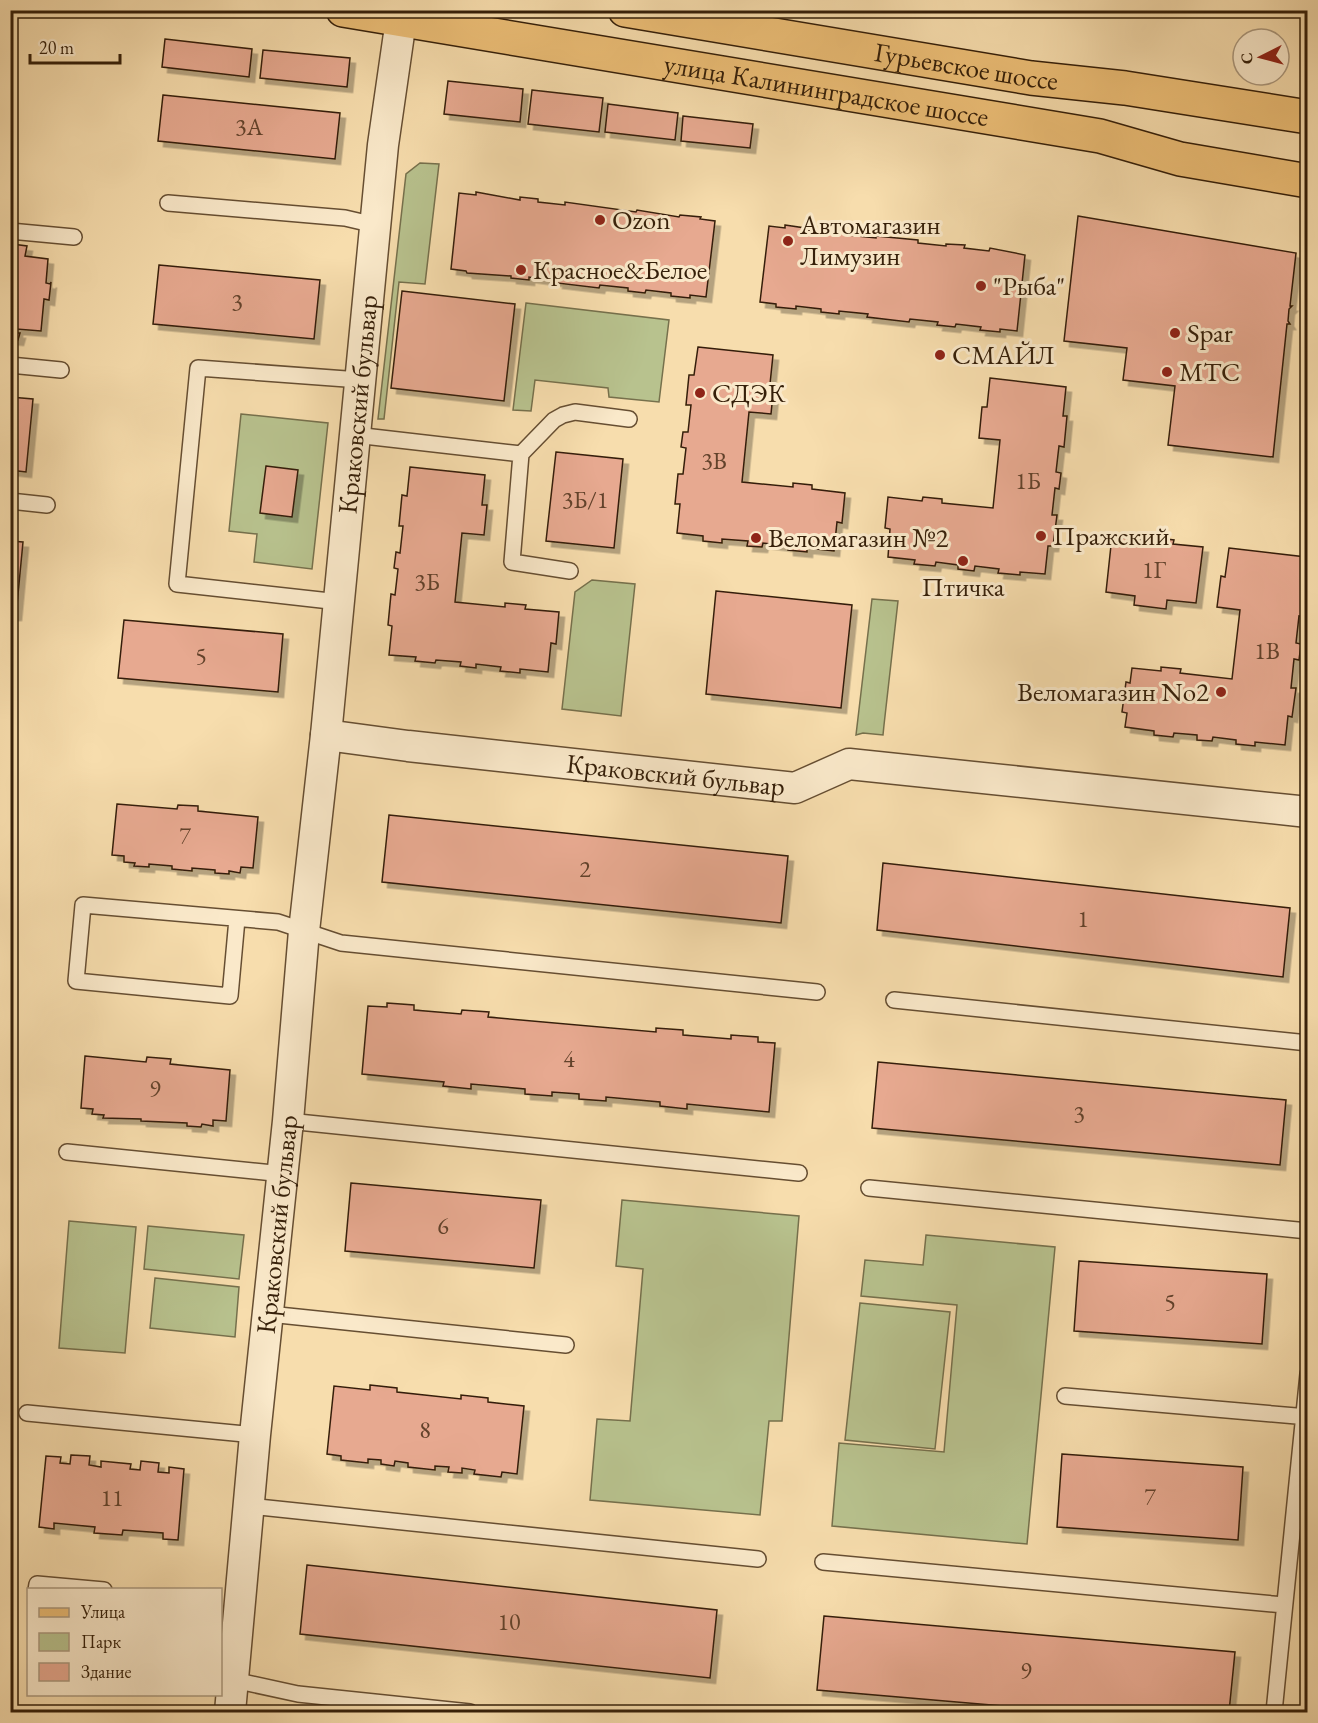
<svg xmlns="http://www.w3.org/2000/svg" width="1318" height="1723" font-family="'EB Garamond',serif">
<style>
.green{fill:#b8c28e;stroke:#76704c;stroke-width:1.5}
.building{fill:#e7a990;stroke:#351f09;stroke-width:1.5;filter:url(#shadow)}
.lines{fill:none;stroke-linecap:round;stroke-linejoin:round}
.service-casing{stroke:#664e32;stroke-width:18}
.minor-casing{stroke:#664e32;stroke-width:33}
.primary-casing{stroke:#351f09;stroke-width:36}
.service{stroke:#fae9ca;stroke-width:15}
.minor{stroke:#fae9ca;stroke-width:30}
.primary{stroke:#ecbe76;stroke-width:33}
.poi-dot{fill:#8f2418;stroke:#fae9ca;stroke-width:2}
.labels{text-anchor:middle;stroke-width:6;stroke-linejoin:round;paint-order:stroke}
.number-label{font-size:24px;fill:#62422b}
.street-label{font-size:27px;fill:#351f09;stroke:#fae9ca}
.poi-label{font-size:27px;fill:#351f09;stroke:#fae9ca;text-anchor:start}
</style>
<defs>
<filter id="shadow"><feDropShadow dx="5.5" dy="5.5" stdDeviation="0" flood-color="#0004"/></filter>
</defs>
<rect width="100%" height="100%" fill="#f7ddad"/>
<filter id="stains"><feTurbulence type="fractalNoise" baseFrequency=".00333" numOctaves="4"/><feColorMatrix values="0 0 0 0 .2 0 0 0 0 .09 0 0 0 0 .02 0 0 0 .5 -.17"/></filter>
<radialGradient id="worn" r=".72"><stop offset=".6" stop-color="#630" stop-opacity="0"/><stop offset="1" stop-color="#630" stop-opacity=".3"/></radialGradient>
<path class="green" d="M420 163 439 164 425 284 399 282 384 419H378L406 174Z
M526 303 669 320 659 402 609 397 608 388 535 380 531 411 513 410Z
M241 414 328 423 312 569 254 562 257 534 229 531Z
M592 580 635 584 621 716 562 709 575 592Z
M872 599 898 601 884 725 883 735 863 733 856 735Z
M622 1200 799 1216 782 1421H769L760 1515 590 1500 597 1419 630 1421 643 1269 616 1266Z
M69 1221 136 1227 125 1353 59 1348Z
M148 1226 244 1235 239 1279 144 1269Z
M926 1235 1055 1247 1027 1544 832 1526 839 1443 944 1452 957 1305 861 1296 865 1260 923 1265Z
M155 1278 239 1287 235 1337 150 1328Z
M860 1303 950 1312 935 1449 845 1440Z"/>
<path class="building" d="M165 39 252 49 249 77 162 67Z
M263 50 350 58 347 87 260 78Z
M448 81 523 89 520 122 444 114Z
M532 90 603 98 599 132 528 124Z
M163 95 340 113 335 159 158 141Z
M608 104 678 113 675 140 605 132Z
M683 116 753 124 750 148 681 141Z
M476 192 520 200V197L538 199V202L565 205V202L636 212 637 210 679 217 680 215 701 217 700 219 715 221 706 297 690 295V298L671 296V293L646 290 645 293 628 291V288L600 285 599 288 557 283 558 281 529 277V280L511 278V276L467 273 466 271 451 269 459 193 476 195Z
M1078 216 1296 253 1290 306H1292L1289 309 1288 321 1290 324H1287L1273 457 1168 445 1175 386 1123 380 1127 348 1064 341Z
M785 225 805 228V230L829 233V230L848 233V235L876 238V236L918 240V243L946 246V244L965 245 964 248 989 251 990 248 1025 255 1017 331 1000 329V332L980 330 981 327 956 324 955 327 937 325 938 322 910 319 909 322 867 317 868 314 839 311V314L821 312V309L796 306V309L776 307V304L760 302 769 226 785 228Z
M12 244 27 246 25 256 48 259 46 283 50 284 51 282 49 300 44 299 41 331 17 329V333H20L18 340 10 339Z
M159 265 320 280 314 339 153 324Z
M402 291 515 304 504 401 391 388Z
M698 347 773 355 770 384H774L771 414 749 412 742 482 793 487V483L812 485V489L845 493 842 523 837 522 834 551 807 548V552L788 550V546L763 543 762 547 747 546 748 541 722 539V543L703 541V536L677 533 680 504H675L678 474H683L686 448 681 447 683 432H688L691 405H686L689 375H694Z
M990 378 1066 387 1063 416H1067L1064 447 1059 446 1056 472 1061 473 1059 489 1055 488 1052 515H1057L1053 546H1048L1045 574 1020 572V575L998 573 999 569 975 566 974 571 958 569V565L936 562 935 566 914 564 915 560 888 557 890 529 885 528 888 497 922 501 923 497 942 499V503L993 508 1000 440 979 438 982 407H987Z
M10 397 33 399 26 472 10 470Z
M556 452 623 459 614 548 546 541Z
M266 466 298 470 292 517 260 513Z
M410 467 485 475 482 505H487L484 535 462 533 455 602 505 607V603L526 605 525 609 559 612 556 644 551 643 548 672 520 669V673L500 671 501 667 476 664V668L460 666 461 662 436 660 435 663 415 661 416 657 389 655 392 626 388 625 391 594 395 595 398 569 394 568 396 552 400 553 403 526H399L402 495 407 496Z
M1112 536 1141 540V536L1174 540 1173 544 1203 547 1196 603 1167 600 1166 609 1134 605 1135 596 1106 592Z
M10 541 23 542 16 615H10Z
M1229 548 1306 557 1302 586H1307L1304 617 1299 616 1296 643 1301 644 1299 660 1294 659 1291 688H1296L1292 717 1288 716 1285 745 1255 742V746L1236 744V740L1213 737 1212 741 1197 740V735L1174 733 1173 737 1154 735V731L1125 727 1127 713 1122 712 1126 682 1130 683 1132 668 1161 671V667L1181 669 1180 673 1232 679 1240 610 1217 607 1221 576 1225 577Z
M716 591 852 605 841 708 706 694Z
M124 620 283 634 278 692 118 678Z
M117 804 177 809 178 805 198 806V811L258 817 253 868 241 867 240 873 229 871V874L215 873V870L192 868V871L172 869V866L149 864V867L134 866 135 863 124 862V856L112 855Z
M389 815 788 856 781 923 382 882Z
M883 863 1290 908 1283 977 877 930Z
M387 1003 414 1005V1010L461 1014 462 1010 489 1012 488 1017 656 1032V1028L683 1030V1035L731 1039V1035L758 1037V1042L775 1043 769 1112 687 1104V1109L660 1106V1102L606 1097V1101L579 1099V1094L552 1092V1096L525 1094V1089L471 1084V1089L443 1086 444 1082 362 1074 368 1006 387 1007Z
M85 1056 146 1062 147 1057 171 1059 170 1064 230 1070 226 1121 213 1120V1126L202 1124 201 1127 187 1126V1123L141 1121V1119L103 1118 104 1115 92 1114 93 1109 81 1108Z
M878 1062 1286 1100 1280 1165 872 1128Z
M351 1183 541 1200 534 1268 345 1251Z
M1079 1261 1267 1274 1262 1344 1074 1331Z
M370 1385 397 1388V1392L461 1399V1395L488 1398V1402L524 1406 517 1474 502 1472 501 1477 474 1474 475 1470 462 1468V1473L448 1472 449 1467 435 1466V1470L408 1467V1463L395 1461 394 1466 381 1464V1460L368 1459V1463L341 1460V1456L327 1454 334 1386 370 1390Z
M1062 1454 1243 1467 1238 1540 1057 1527Z
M71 1455 90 1456 89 1465 101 1467V1461L131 1464 130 1469 140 1470 141 1461 159 1463 158 1472 169 1473V1467L184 1469 178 1540 163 1539V1533L123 1530 122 1535 94 1533 95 1527 54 1523V1529L39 1527 46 1456 61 1457 60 1463 70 1464Z
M307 1565 717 1610 710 1678 300 1634Z
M824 1616 1235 1652 1229 1712H1073L817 1690Z"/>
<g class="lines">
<g class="service-casing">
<path id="service" d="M168 203 345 218 375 225
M10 231 74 237
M10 365 61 370
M355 435 521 454
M10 501 47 505
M570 571 512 562 521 454 554 420 563 415 575 412 629 419
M339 602 177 584 198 368 360 380
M237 919 230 996 76 981 83 905 278 922 341 943 817 992
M894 1000 1308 1043
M288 1121 799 1173
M67 1152 283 1174
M869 1188 1308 1231
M269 1314 566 1345
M1065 1396 1308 1417
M27 1413 255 1435
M249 1506 758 1559
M823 1562 1284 1605
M36 1590 37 1584 104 1590
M229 1679 298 1694 470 1712
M1274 1712 1308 1374"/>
</g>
<g class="minor-casing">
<g id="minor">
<path id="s1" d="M326 735 408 746 795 788 849 764 1308 812"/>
<path id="s2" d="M230 1712 255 1435 288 1121 304 931 326 735 383 145 401 20"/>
</g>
</g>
<g class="primary-casing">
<g id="primary">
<path id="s3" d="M343 10 1100 136 1180 159 1308 181"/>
<path id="s4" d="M625 10 1031 78 1125 88 1308 117"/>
</g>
</g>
<use href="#service" class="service"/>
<use href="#minor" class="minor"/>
<use href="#primary" class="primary"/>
</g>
<g class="poi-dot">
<circle cx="600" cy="220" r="6"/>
<circle cx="788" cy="241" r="6"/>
<circle cx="521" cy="270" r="6"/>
<circle cx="981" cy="286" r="6"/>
<circle cx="1175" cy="333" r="6"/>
<circle cx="940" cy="355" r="6"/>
<circle cx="1167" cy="372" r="6"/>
<circle cx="700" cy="393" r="6"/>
<circle cx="1041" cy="536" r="6"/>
<circle cx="756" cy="538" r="6"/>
<circle cx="963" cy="561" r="6"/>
<circle cx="1221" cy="692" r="6"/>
</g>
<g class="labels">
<g class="number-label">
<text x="249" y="135">3А</text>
<text x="237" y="310">3</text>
<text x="714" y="469">3В</text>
<text x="1028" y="489">1Б</text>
<text x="585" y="508">3Б/1</text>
<text x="1154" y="578">1Г</text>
<text x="427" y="590">3Б</text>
<text x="1267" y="659">1В</text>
<text x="201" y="664">5</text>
<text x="185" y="844">7</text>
<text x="585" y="877">2</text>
<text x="1083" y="927">1</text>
<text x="569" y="1067">4</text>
<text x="155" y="1097">9</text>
<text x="1079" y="1122">3</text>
<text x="443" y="1234">6</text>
<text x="1170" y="1310">5</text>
<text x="425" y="1438">8</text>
<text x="1150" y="1505">7</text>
<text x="112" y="1506">11</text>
<text x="509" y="1630">10</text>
<text x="1026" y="1679">9</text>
</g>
<g class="street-label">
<text dy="9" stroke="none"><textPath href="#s4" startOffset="346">Гурьевское шоссе</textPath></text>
<text dy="9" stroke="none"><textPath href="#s3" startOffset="490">улица Калининградское шоссе</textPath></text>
<text dy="9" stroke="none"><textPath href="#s2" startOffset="1314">Краковский бульвар</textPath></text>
<text dy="9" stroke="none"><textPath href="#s1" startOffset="352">Краковский бульвар</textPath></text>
<text dy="9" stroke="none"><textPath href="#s2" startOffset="490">Краковский бульвар</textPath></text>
</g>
<g class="poi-label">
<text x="612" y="229">Ozon</text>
<text x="800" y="234">Автомагазин<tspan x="800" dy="31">Лимузин</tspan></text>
<text x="533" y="279">Красное&amp;Белое</text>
<text x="993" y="295">"Рыба"</text>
<text x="1187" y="342">Spar</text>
<text x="952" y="364">СМАЙЛ</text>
<text x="1179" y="381">МТС</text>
<text x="712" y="402">СДЭК</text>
<text x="1053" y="545">Пражский</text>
<text x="768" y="547">Веломагазин №2</text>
<text x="963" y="596" text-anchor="middle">Птичка</text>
<text x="1209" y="701" text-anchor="end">Веломагазин No2</text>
</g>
</g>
<rect width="1318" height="1723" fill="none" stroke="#f7ddad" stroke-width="36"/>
<rect x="12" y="12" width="1294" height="1699" fill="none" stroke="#351f09" stroke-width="3"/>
<rect x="18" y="18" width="1282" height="1687" fill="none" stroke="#351f09" stroke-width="1.5"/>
<rect x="27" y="1588" width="195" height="108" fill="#fae9ca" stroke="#ab987d" stroke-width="1.5"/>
<rect x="39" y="1608" width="30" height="9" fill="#ecbe76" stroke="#ab987d" stroke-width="1.5"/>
<text x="81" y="1618" font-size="18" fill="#351f09">Улица</text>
<rect x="39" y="1633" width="30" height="18" fill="#b8c28e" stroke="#ab987d" stroke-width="1.5"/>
<text x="81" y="1648" font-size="18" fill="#351f09">Парк</text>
<rect x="39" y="1663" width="30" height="18" fill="#e7a990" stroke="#ab987d" stroke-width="1.5"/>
<text x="81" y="1678" font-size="18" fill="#351f09">Здание</text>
<g transform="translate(1261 57) rotate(264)"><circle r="28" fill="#fae9ca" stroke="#ab987d" stroke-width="1.5"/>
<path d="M0-4.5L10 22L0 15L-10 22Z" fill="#8f2418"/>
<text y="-9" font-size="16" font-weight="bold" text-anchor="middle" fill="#351f09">С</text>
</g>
<path d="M30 54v9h90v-9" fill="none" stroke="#351f09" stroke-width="3"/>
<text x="39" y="54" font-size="18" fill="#351f09" stroke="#fae9ca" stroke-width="4.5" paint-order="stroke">20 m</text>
<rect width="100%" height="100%" filter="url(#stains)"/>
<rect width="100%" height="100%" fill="url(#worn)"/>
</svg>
